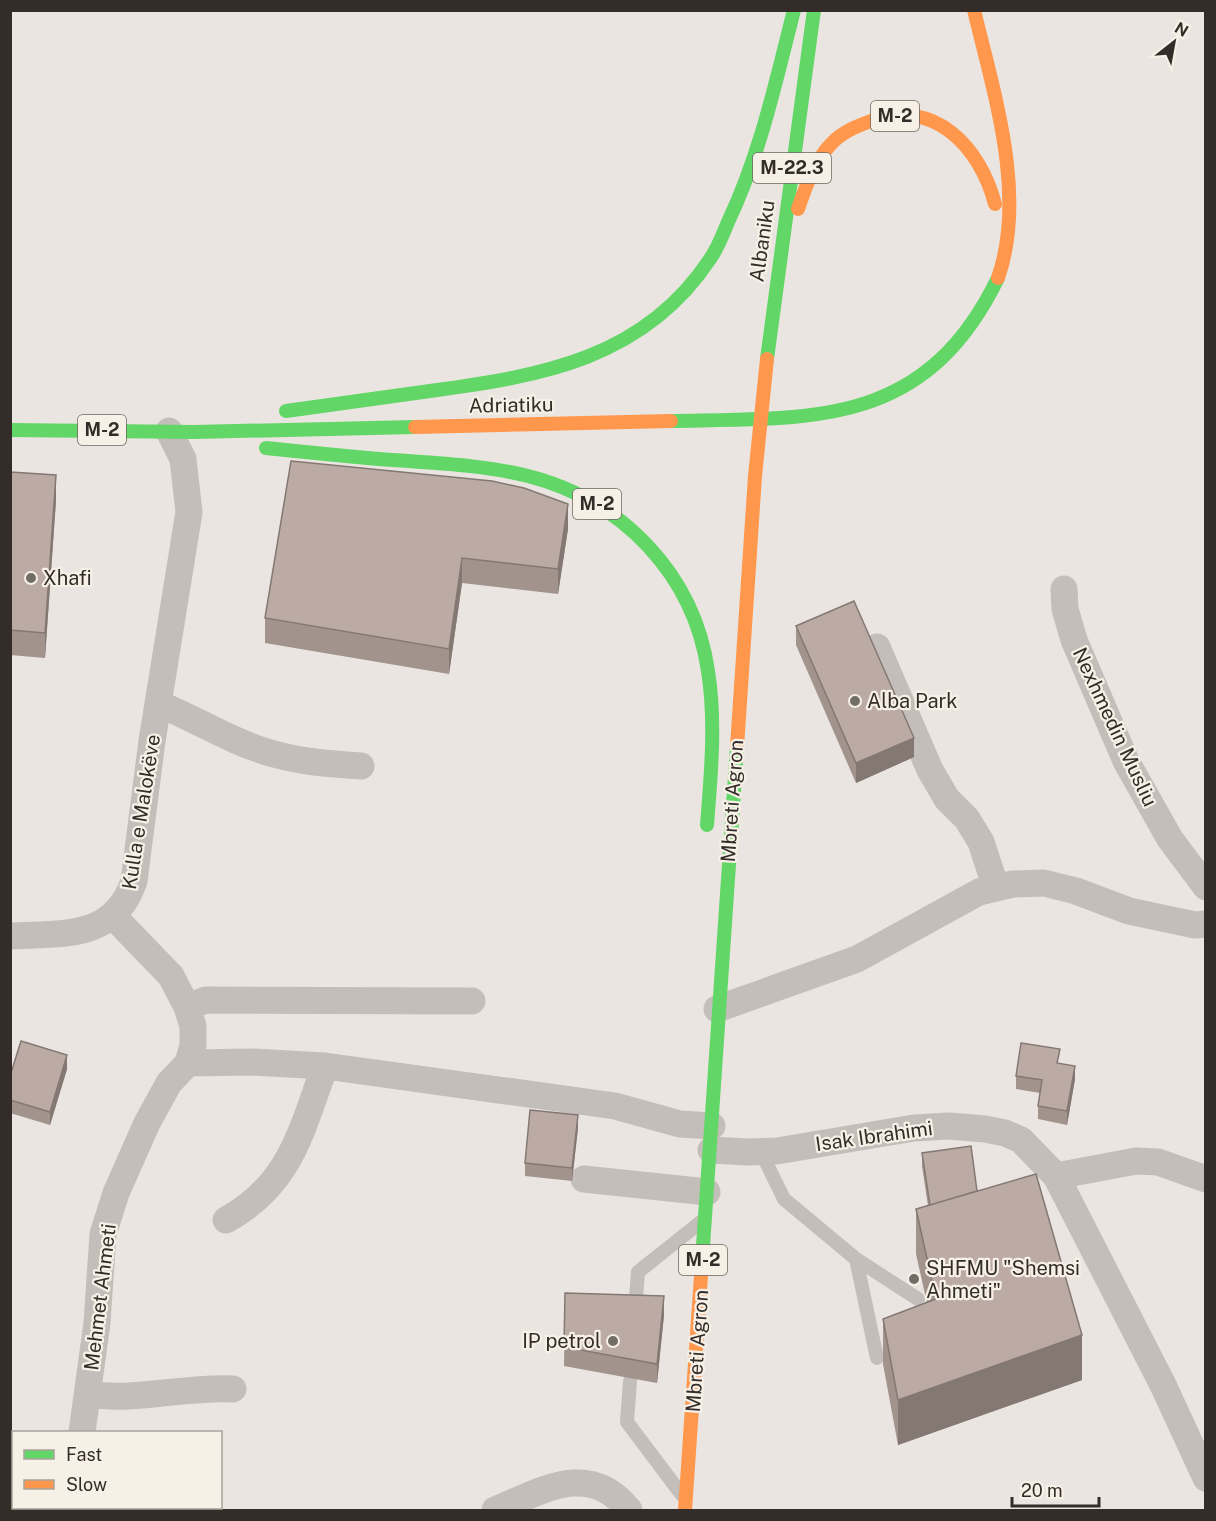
<svg xmlns="http://www.w3.org/2000/svg" width="1216" height="1521" font-family="'Public Sans',sans-serif">
<style>
.lines{fill:none;stroke-linecap:round;stroke-linejoin:round}
.lane{stroke:#c3beb9;stroke-width:14}
.street{stroke:#c3beb9;stroke-width:27}
.fast{stroke:#63d668;stroke-width:14}
.slow{stroke:#ff974d;stroke-width:14}
.wall{fill:#a2938d}
.shaded-wall{fill:#847873}
.building{fill:#bcaba4;stroke:#847873;stroke-width:1.5}
.poi-dot{fill:#736d68;stroke:#f7f0e7;stroke-width:2}
.labels{text-anchor:middle;stroke-width:4.5;stroke-linejoin:round;paint-order:stroke}
.shield{fill:#f7f0e7;stroke:#6e6761;stroke-width:1.5}
.shield-label{font-size:18px;font-weight:bold;fill:#332c28}
.street-label{font-size:20px;fill:#332c28;stroke:#f7f0e7}
.poi-label{font-size:20px;fill:#332c28;stroke:#f7f0e7;text-anchor:start}
</style>
<rect width="100%" height="100%" fill="#eae5e0"/>
<g class="lines">
<path class="lane" d="M761 1152 784 1199 856 1259 877 1358
M856 1259 918 1299
M635 1311 638 1272 702 1221
M630 1381 627 1422 682 1495"/>
<path class="street" d="M1064 589 1065 609 1074 640 1126 761 1170 839 1206 887
M877 647 930 770 947 799 967 819 981 842 996 888
M159 704C198 720 233 743 274 754 302 762 331 764 361 766
M10 936C63 933 114 940 134 881L152 741 189 512 183 459 169 431
M187 1007 206 1000 472 1001
M717 1009 857 959 979 892 1013 884 1044 883 1076 891 1129 911 1195 925 1206 924
M188 1063 252 1062 325 1066 615 1106 680 1124 712 1126
M711 1150 748 1152 777 1151 914 1128 949 1126 985 1129 1005 1133 1021 1140 1056 1176 1163 1385 1206 1478
M1056 1176 1136 1161 1158 1162 1206 1179
M584 1179 707 1192
M226 1220C291 1184 301 1131 325 1066
M88 1394C136 1402 185 1386 233 1389
M82 1432 97 1323 103 1234 116 1193 147 1123 169 1083 188 1063 193 1045V1026L187 1007 171 976 114 917
M75 1510V1508
M495 1510C542 1491 589 1460 629 1510"/>
<path class="fast" d="M767 359 814 10
M286 411C334 404 382 398 430 391 541 376 644 359 710 259 718 248 723 234 728 222 760 155 776 81 794 10
M671 421C814 418 925 428 998 278
M10 430 194 432 415 427
M266 448C304 452 341 456 379 459 429 463 480 464 528 476 622 500 694 574 708 671 716 721 711 774 707 825
M702 1261 737 747"/>
<path class="slow" d="M974 10C994 94 1027 195 998 278
M798 209C806 186 814 162 831 144 842 132 857 126 871 121 935 98 980 147 995 204
M415 427 671 421
M737 747 755 476 767 359
M685 1510 702 1261"/>
</g>
<path class="wall" d="M10 472 56 500 45 658 10 655Z
M568 504V529L558 594 462 583 449 674 265 643V618Z
M796 626 914 757 856 783 796 645Z
M1059 1063 1075 1079 1067 1125 1038 1119V1106L1040 1093 1016 1089V1076Z
M67 1069 50 1125 10 1113V1076Z
M578 1128 572 1181 525 1176V1163Z
M922 1153 977 1191 1082 1380 898 1445 883 1364V1319L927 1303 916 1254V1209L928 1206 922 1166Z
M565 1293 664 1315 657 1383 564 1366Z"/>
<path class="shaded-wall" d="M56 475V500L45 658V633Z
M568 504V529L558 594V569Z
M462 558V583L449 674V649Z
M914 738V757L856 783V763Z
M67 1055V1069L50 1125V1112Z
M1075 1066V1079L1067 1125V1111Z
M578 1115V1128L572 1181V1168Z
M664 1296V1315L657 1383V1364Z
M1082 1335V1380L898 1445V1400Z"/>
<path class="building" d="M291 461 492 481 524 488 568 504 558 569 462 558 449 649 265 618Z
M10 472 56 475 45 633 10 630Z
M854 601 914 738 856 763 796 626Z
M21 1041 67 1055 50 1112 10 1100V1076Z
M1021 1043 1060 1049 1057 1063 1075 1066 1067 1111 1038 1106 1042 1080 1016 1076Z
M530 1110 578 1115 572 1168 525 1163Z
M971 1146 977 1191 930 1205 922 1153Z
M1036 1174 1082 1335 898 1400 883 1319 936 1299 916 1209Z
M565 1293 664 1296 657 1364 564 1347Z"/>
<g class="poi-dot">
<circle cx="31" cy="578" r="6"/>
<circle cx="855" cy="701" r="6"/>
<circle cx="914" cy="1279" r="6"/>
<circle cx="613" cy="1341" r="6"/>
</g>
<g class="labels">
<g class="shield">
<rect x="871" y="101" width="48" height="30" rx="4.5"/>
<rect x="753" y="153" width="78" height="30" rx="4.5"/>
<rect x="78" y="415" width="48" height="30" rx="4.5"/>
<rect x="573" y="489" width="48" height="30" rx="4.5"/>
<rect x="679" y="1245" width="48" height="30" rx="4.5"/>
</g>
<g class="shield-label">
<text x="895" y="122">M-2</text>
<text x="792" y="174">M-22.3</text>
<text x="102" y="436">M-2</text>
<text x="597" y="510">M-2</text>
<text x="703" y="1266">M-2</text>
</g>
<g class="street-label">
<text transform="translate(762 241) rotate(-82)" y="7">Albaniku</text>
<text transform="translate(511 405) rotate(-1)" y="7">Adriatiku</text>
<text transform="translate(1115 727) rotate(65)" y="7">Nexhmedin Musliu</text>
<text transform="translate(732 801) rotate(-86)" y="7">Mbreti Agron</text>
<text transform="translate(141 812) rotate(-81)" y="7">Kulla e Malokëve</text>
<text transform="translate(874 1136) rotate(-8)" y="7">Isak Ibrahimi</text>
<text transform="translate(100 1297) rotate(-83)" y="7">Mehmet Ahmeti</text>
<text transform="translate(697 1351) rotate(-86)" y="7">Mbreti Agron</text>
</g>
<g class="poi-label">
<text x="43" y="585">Xhafi</text>
<text x="867" y="708">Alba Park</text>
<text x="926" y="1275">SHFMU "Shemsi<tspan x="926" dy="23">Ahmeti"</tspan></text>
<text x="601" y="1348" text-anchor="end">IP petrol</text>
</g>
</g>
<rect width="1216" height="1521" fill="none" stroke="#332c28" stroke-width="24"/>
<rect x="12" y="1431" width="210" height="78" fill="#f7f0e7" stroke="#a9a29b" stroke-width="1.5"/>
<rect x="24" y="1450" width="30" height="9" fill="#63d668" stroke="#a9a29b" stroke-width="1.5"/>
<text x="66" y="1461" font-size="18" fill="#332c28">Fast</text>
<rect x="24" y="1480" width="30" height="9" fill="#ff974d" stroke="#a9a29b" stroke-width="1.5"/>
<text x="66" y="1491" font-size="18" fill="#332c28">Slow</text>
<g transform="translate(1174 42) rotate(31)" stroke="#f7f0e7" stroke-width="4.5" paint-order="stroke">
<path d="M0-4.5L10 22L0 15L-10 22Z" fill="#332c28"/>
<text y="-9" font-size="16" font-weight="bold" text-anchor="middle" fill="#332c28">N</text>
</g>
<path d="M1012 1497v9h87v-9" fill="none" stroke="#332c28" stroke-width="3"/>
<text x="1021" y="1497" font-size="18" fill="#332c28" stroke="#f7f0e7" stroke-width="4.5" paint-order="stroke">20 m</text>
</svg>
